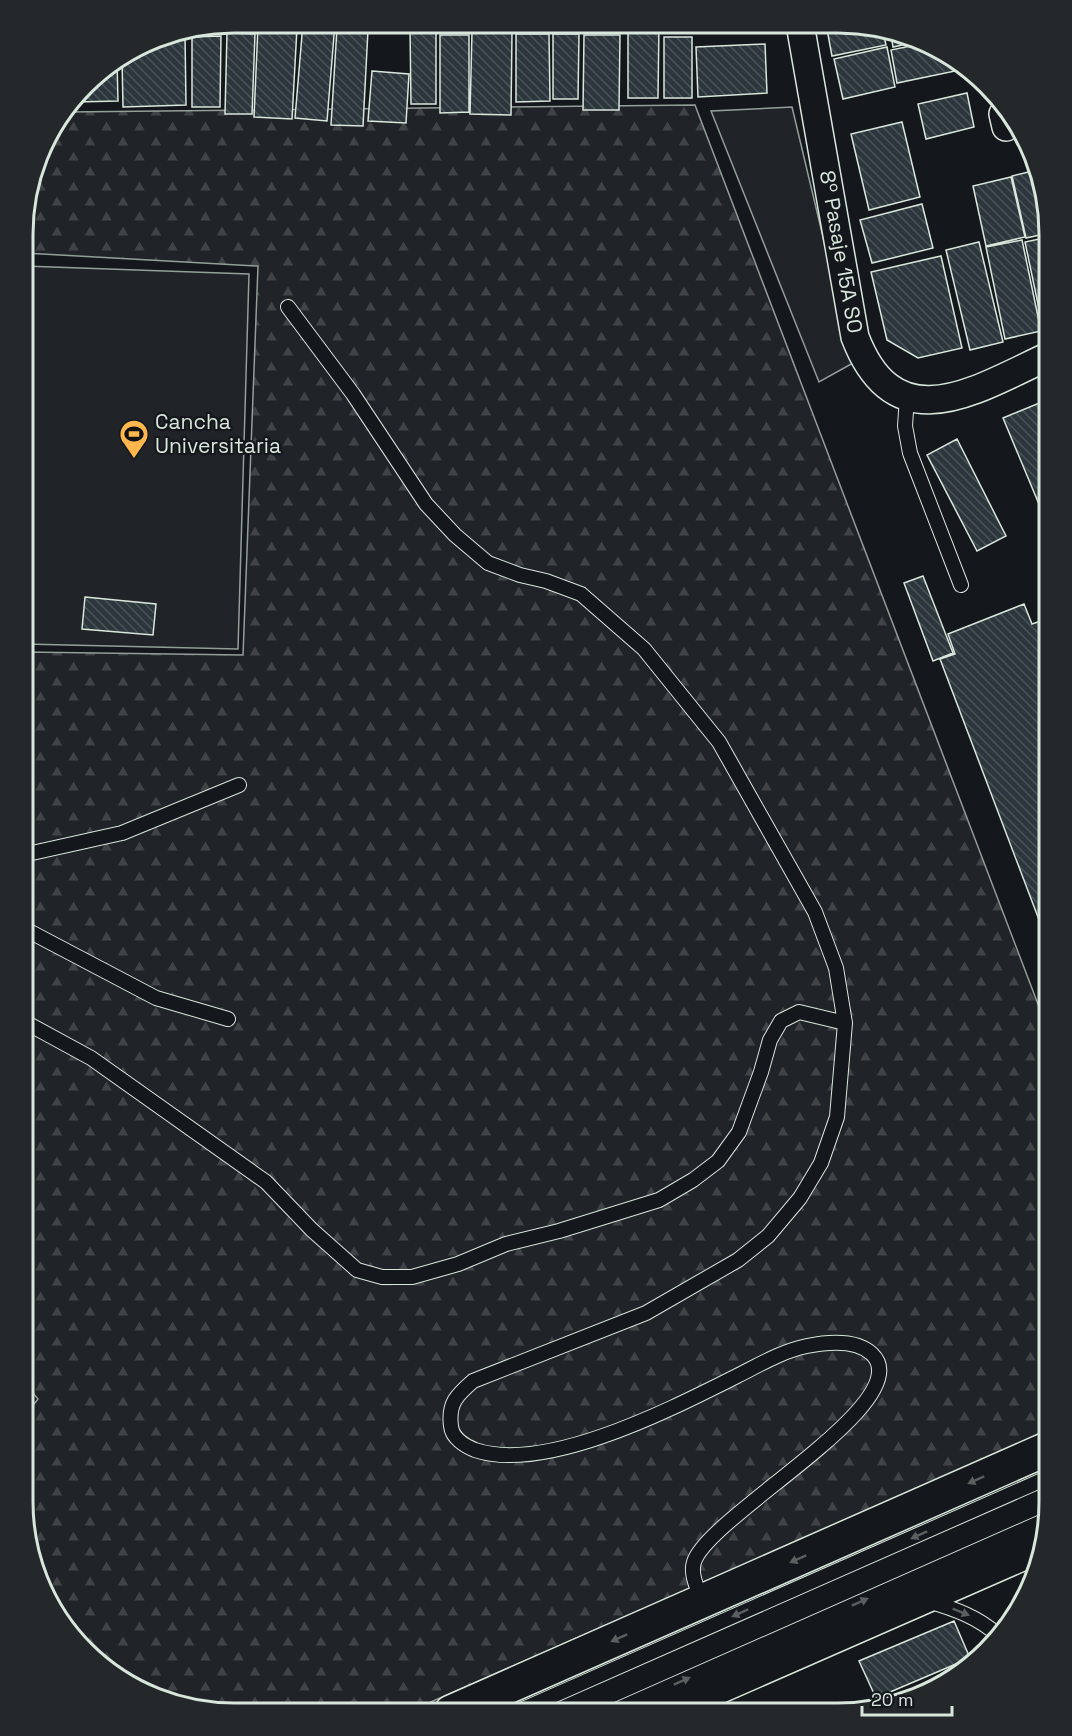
<svg xmlns="http://www.w3.org/2000/svg" width="1072" height="1736" font-family="'Space Grotesk',sans-serif">
<style>
.green{fill:#202428;stroke:#939e99;stroke-width:1.5}
.forest{fill:url(#forest-firs);stroke:#939e99;stroke-width:1.5}
.building{fill:url(#building-back-hatch);stroke:#d8e6dc;stroke-width:1.5}
.lines{fill:none;stroke-linecap:round;stroke-linejoin:round}
.service-casing{stroke:#d8e6dc;stroke-width:16}
.minor-casing{stroke:#d8e6dc;stroke-width:30}
.primary-casing{stroke:#d8e6dc;stroke-width:36}
.service{stroke:#14181c;stroke-width:14}
.minor{stroke:#14181c;stroke-width:27}
.primary{stroke:#14181c;stroke-width:33}
.oneway{fill:#59605f}
.labels{text-anchor:middle;stroke-width:4.5;stroke-linejoin:round;paint-order:stroke}
.street-label{font-size:21px;fill:#d8e6dc;stroke:#14181c}
.poi-label{font-size:21px;fill:#d8e6dc;stroke:#14181c;text-anchor:start}
.rim{fill:none;stroke:#d8e6dc;stroke-width:3}
</style>
<defs>
<pattern id="forest-firs" width="22" height="20" patternUnits="userSpaceOnUse" patternTransform="scale(1.5)"><rect width="22" height="20" fill="#202428"/><path d="M5 1l3.5 6h-7zM16 11l3.5 6h-7z" fill="#404447"/></pattern>
<pattern id="building-back-hatch" width="6" height="6" patternUnits="userSpaceOnUse" patternTransform="scale(1.5)"><rect width="6" height="6" fill="#2c363c"/><path d="M-1 5l2 2M0 0l6 6M5-1l2 2" fill="none" stroke="#4a5358"/></pattern>
</defs>
<rect width="100%" height="100%" fill="#14181c"/>
<path class="green" d="M792 107 853 363 819 382 711 111Z
M24 266 249 274 238 649 24 644Z"/>
<path class="forest" d="M695 105 1049 1033V1431L408 1712H207L105 1670 38 1582 23 1502V1418L38 1399 23 1381 24 652 243 655 258 266 24 253V207L44 140 66 112Z"/>
<path class="building" d="M303 23H335L327 121 295 118Z
M628 24H659L658 98H628Z
M826 24H866L883 32 886 45 832 56Z
M258 26 297 28 292 119 254 117Z
M410 27H436V104H411Z
M337 28 368 30 363 126 331 125Z
M472 32H512L511 115 470 114Z
M227 33 255 34 252 114H225Z
M185 34 186 105 123 107 122 58 154 38Z
M516 34H549L550 101 516 102Z
M553 34H579L578 99H553Z
M440 35H469V112L440 113Z
M584 35H620L619 110H583Z
M891 35 911 43 893 47Z
M221 36 220 107H192V37Z
M664 37H692V98H664Z
M765 44 767 93 698 97 696 47Z
M915 45 958 63 960 70 897 83 891 50Z
M887 47 895 87 843 99 834 59Z
M117 61 118 101 76 102 94 75Z
M372 71 409 74 406 123 368 121Z
M967 93 974 127 926 139 918 104Z
M902 122 920 197 869 210 851 134Z
M1037 170 1049 233 1026 238 1012 176Z
M1011 177 1025 237 986 246 973 186Z
M922 204 933 248 872 263 860 220Z
M1049 237V326L1043 328 1025 242Z
M1022 240 1041 331 1005 339 986 247Z
M979 242 1003 342 970 350 946 250Z
M941 256 962 348 918 358 887 340 871 272Z
M1049 399V519L1046 521 1003 418Z
M957 439 1006 536 977 551 927 455Z
M923 576 953 653 933 661 904 583Z
M85 597 156 604 153 635 82 629Z
M1024 604 1032 624 1049 618V930L1044 933 940 659 955 654 948 634Z
M954 1621 970 1658 876 1698 859 1661Z"/>
<g class="lines">
<g class="service-casing">
<path id="service" d="M288 307 353 394 426 504 455 535 488 563 520 575 546 581 581 594 644 649 719 742 815 912 836 968 845 1023 837 1117 821 1163 800 1198 768 1236 738 1260 646 1313 473 1381C457 1395 448 1403 451 1426 452 1438 465 1446 475 1450 546 1474 673 1408 737 1376 759 1365 782 1351 807 1346 827 1342 856 1339 872 1354 921 1401 708 1516 694 1562 690 1575 698 1589 702 1601
M907 397 905 426 910 453 961 585
M23 855 122 833 239 785
M23 928 156 998 228 1019
M23 1021 91 1058 266 1182 312 1230 357 1270 382 1277H412L458 1264 506 1244 559 1231 659 1200 693 1180 718 1161 739 1132 761 1072 770 1040 781 1021 799 1012 845 1023
M928 1601C955 1609 978 1617 999 1636
M514 1713 1049 1477
M609 1713 1048 1519"/>
</g>
<g class="minor-casing">
<path id="minor" d="M800 24 855 337C896 444 977 389 1049 356
M1003 114 1006 127"/>
</g>
<g class="primary-casing">
<path id="primary" d="M451 1712 1049 1448
M659 1713 1042 1545"/>
</g>
<use href="#service" class="service"/>
<use href="#minor" class="minor"/>
<use href="#primary" class="primary"/>
</g>
<defs><path id="oneway-solid" d="M-6-.8H1V-3.2L6.5 0L1 3.2V.8H-6Z" transform="scale(1.5)"/></defs>
<g class="oneway">
<use href="#oneway-solid" transform="translate(976 1480) rotate(156)"/>
<use href="#oneway-solid" transform="translate(919 1535) rotate(156)"/>
<use href="#oneway-solid" transform="translate(798 1559) rotate(156)"/>
<use href="#oneway-solid" transform="translate(860 1602) rotate(-24)"/>
<use href="#oneway-solid" transform="translate(961 1612) rotate(22)"/>
<use href="#oneway-solid" transform="translate(740 1613) rotate(156)"/>
<use href="#oneway-solid" transform="translate(619 1638) rotate(156)"/>
<use href="#oneway-solid" transform="translate(682 1681) rotate(-24)"/>
</g>
<defs>
<g id="stadium-pin" transform="scale(1.5)"><path d="M0 17L-7.5 6A9.5 9.5 0 1 1 7.5 6Z" fill="#ffb74d" stroke="#14181c"/><path d="M0-5a6.5 5 0 1 0 0 10a6.5 5 0 1 0 0-10ZM-3.5-1.8h7v3.6h-7Z" fill="#111"/></g>
</defs>
<g fill-rule="evenodd">
<use href="#stadium-pin" x="134" y="434"/>
</g>
<g class="labels">
<g class="street-label">
<text transform="translate(841 252) rotate(80)" y="7">8º Pasaje 15A SO</text>
</g>
<g class="poi-label">
<text x="155" y="429">Cancha<tspan x="155" dy="24">Universitaria</tspan></text>
</g>
</g>
<path d="M0 0H1072V1736H0ZM234 33H838A201 201 0 0 1 1039 234V1502A201 201 0 0 1 838 1703H234A201 201 0 0 1 33 1502V234A201 201 0 0 1 234 33Z" fill="#24282b" fill-rule="evenodd"/>
<path class="rim" d="M234 33H838A201 201 0 0 1 1039 234V1502A201 201 0 0 1 838 1703H234A201 201 0 0 1 33 1502V234A201 201 0 0 1 234 33Z"/>
<path d="M862 1706v9h90v-9" fill="none" stroke="#d8e6dc" stroke-width="3"/>
<text x="871" y="1706" font-size="18" fill="#d8e6dc" stroke="#14181c" stroke-width="4.5" paint-order="stroke">20 m</text>
</svg>
